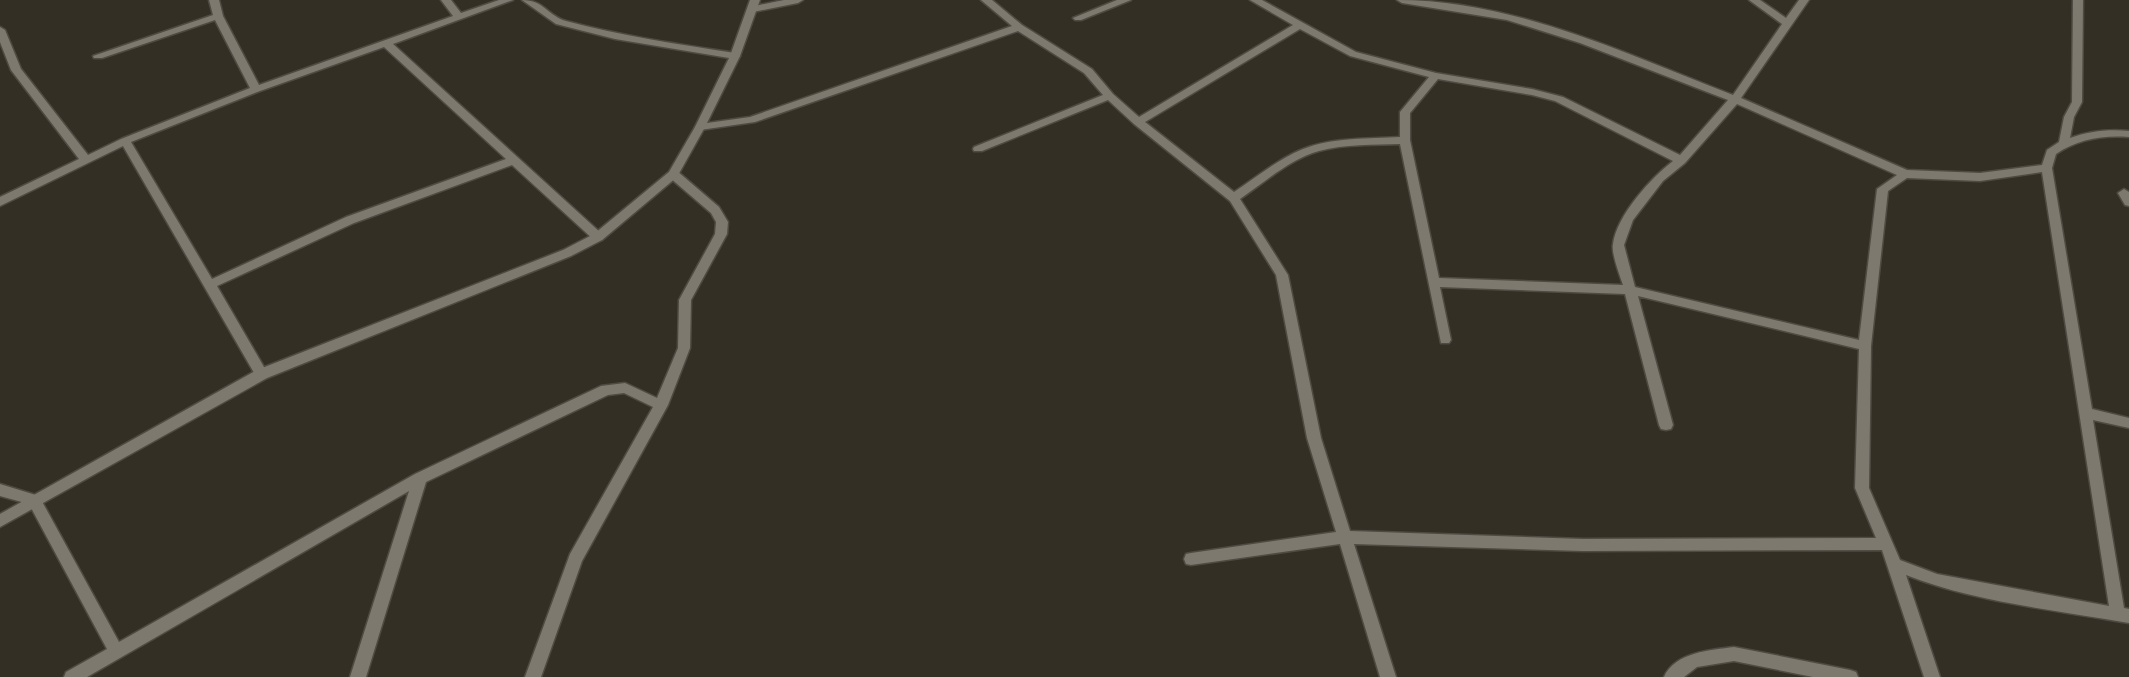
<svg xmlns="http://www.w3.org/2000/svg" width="2129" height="677" font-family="Literata,serif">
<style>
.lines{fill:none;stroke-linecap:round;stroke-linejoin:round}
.minor-casing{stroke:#4f4b43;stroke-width:3}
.tertiary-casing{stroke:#4f4b43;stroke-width:3}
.minor{fill:#7e796e;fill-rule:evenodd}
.tertiary{fill:#7e796e;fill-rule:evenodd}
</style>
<rect width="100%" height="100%" fill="#332f25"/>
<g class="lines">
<g class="minor-casing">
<path id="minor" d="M209 0H219L223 16 259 85 453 16 441 0H451L461 13 499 0H513L393 44 602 234 604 237 602 240H594L512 165 354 223 217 286 268 374 267 378H257L123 146 0 206V197L79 159 11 70 0 42V27L5 30 21 69 88 155 121 139 250 88 215 20 102 58H94L93 56 213 15ZM384 47 506 159 346 217 212 279 131 142 260 91Z
M522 0C544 0 548 16 566 21 621 36 678 44 735 53L740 56 735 59 615 39 556 24Z
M784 0H803L798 3 753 12 748 9 750 7Z
M981 0H992L1022 25 1092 69 1113 94 1139 117 1293 25 1250 0H1262L1356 52 1436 73 1532 89 1563 97 1680 155 1728 100 1580 43 1507 20 1402 3 1397 0C1514 0 1626 54 1733 95L1782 24 1749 0H1760L1786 18 1799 0H1809L1741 98 1907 170 1980 173 2042 165 2047 150 2059 142 2064 117 2072 102 2073 0H2083L2082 102 2074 117 2070 138C2089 131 2109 129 2129 131V137C2103 135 2078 139 2056 154L2052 168 2092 409 2129 418V428L2093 420 2124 608 2129 609V623C2056 610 1974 602 1906 575L1940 677H1924L1882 550 1583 551 1354 544 1396 677H1380L1340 544 1191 565 1186 564 1184 559 1186 554 1191 553 1336 532 1307 438 1276 275 1230 201 1134 124 1108 100 982 151H974L973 149 974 147 1103 95 1084 73 1018 31 755 122 700 130 695 127 700 124 750 117 1012 26ZM1300 29 1350 56 1429 77 1400 112V137C1368 139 1334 137 1303 149 1278 159 1257 177 1234 192L1145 122ZM1438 79 1532 95 1555 101 1673 161C1651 178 1617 215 1613 244 1611 253 1620 276 1623 285L1439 278 1410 140V113ZM1737 104 1897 175 1877 189 1859 340 1635 287 1624 245 1633 220 1663 181 1685 163ZM1400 144 1441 343H1449L1451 340 1440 287 1625 294 1659 425 1661 429 1666 430 1671 429 1673 425 1638 296 1859 349 1855 488 1876 538 1583 539 1350 531 1321 438 1288 275 1240 199C1265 182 1290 159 1319 151 1345 144 1374 145 1400 144ZM2042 172 2109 606 1937 574 1900 560 1869 488 1871 346 1888 191 1907 178 1980 181Z
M1117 0H1131L1081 20H1075L1073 18Z
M673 170 677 171 719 207 728 222 727 234 691 300 690 348 668 405 582 561 541 677H525L570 554 653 407 624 393 608 395 426 482 366 677H350L409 491 87 677H64L66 672 107 649 29 504 0 496V484L39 496 119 642 415 474 601 386 625 383 657 398 678 348 679 300 715 234 716 222 711 213 669 177 668 174Z
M2124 189 2129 192V206L2125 205 2118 193Z
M1734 647 1850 670 1856 672 1858 677H1813L1734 661 1697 667 1684 677H1664C1675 652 1711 650 1734 647Z"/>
</g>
<g class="tertiary-casing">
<path id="tertiary" d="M750 0H760L740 56 705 127 677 177 602 240 571 256 267 378 0 527V514L257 370 563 250 594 234 669 172 695 127 730 56Z"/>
</g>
<use href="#minor" class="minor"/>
<use href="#tertiary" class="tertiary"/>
</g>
</svg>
